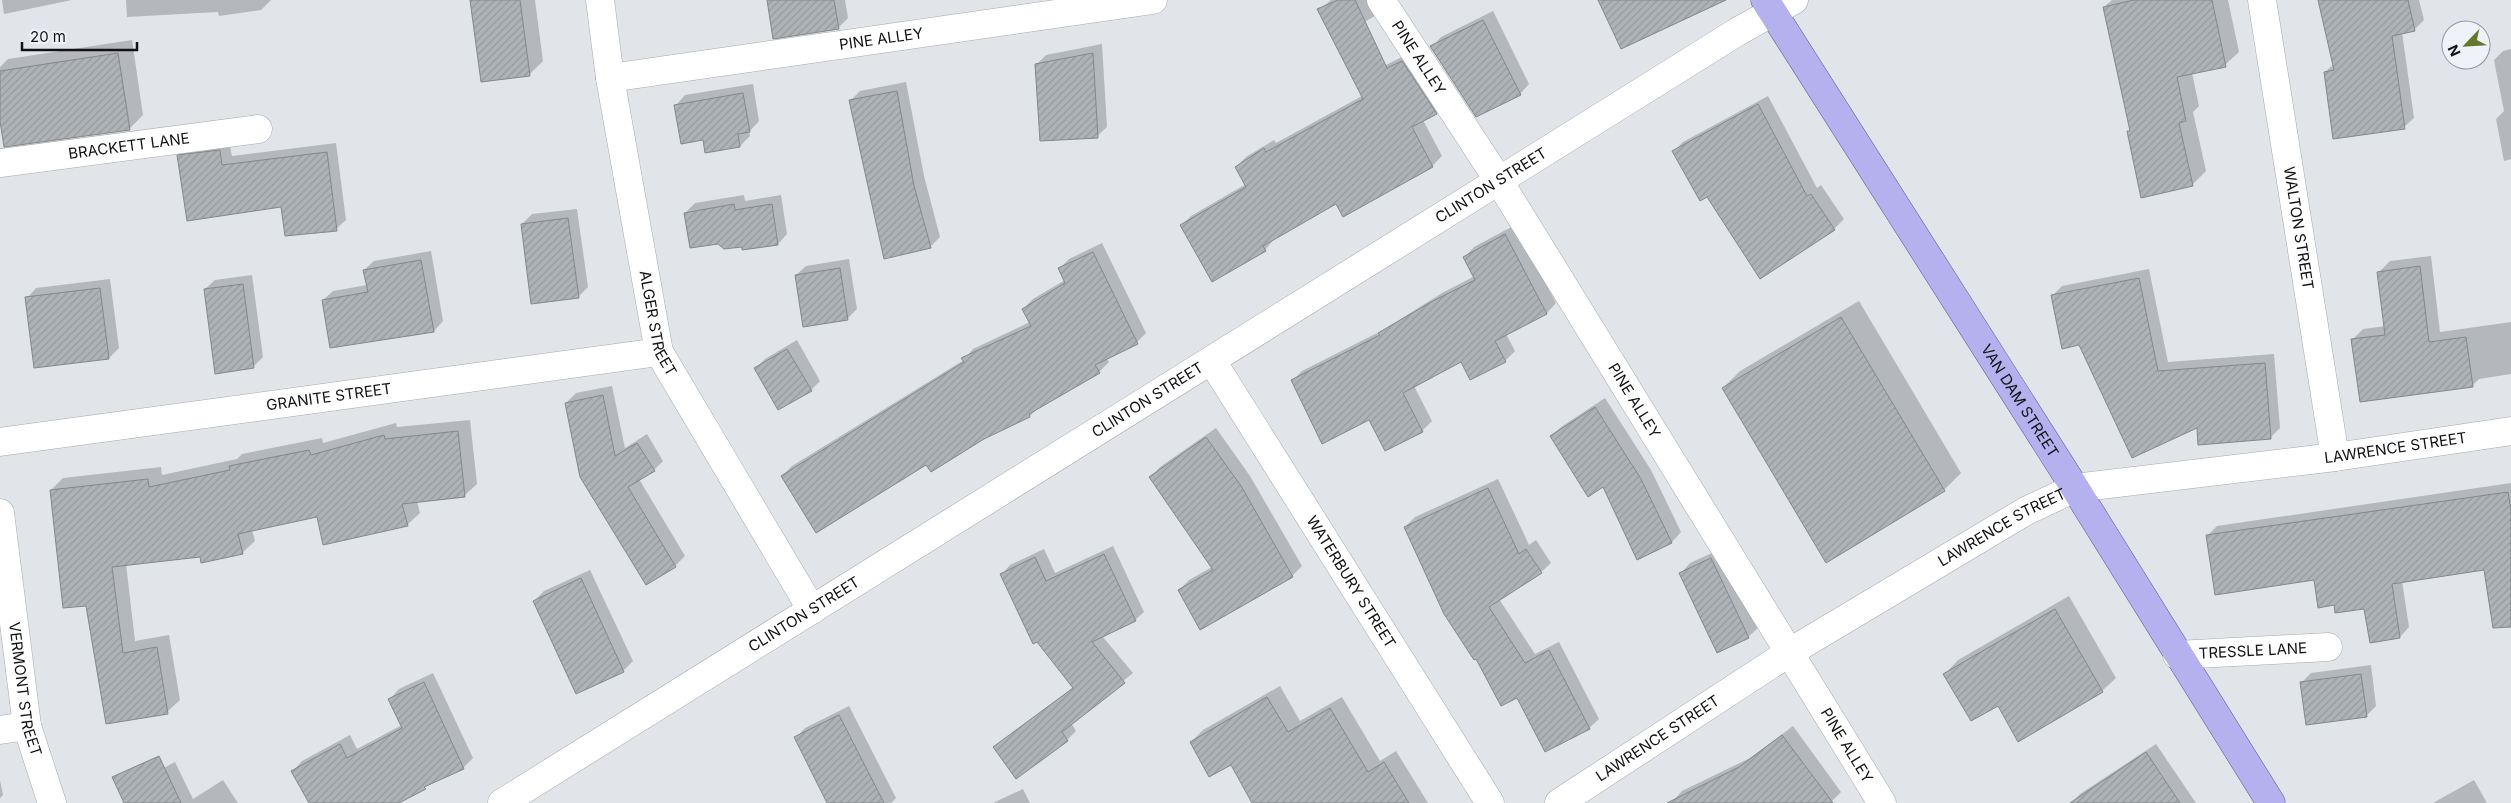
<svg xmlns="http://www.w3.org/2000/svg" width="2511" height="803" font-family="Inter,sans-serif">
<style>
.shadow{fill:#0003}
.building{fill:url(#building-hatch);stroke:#82888b}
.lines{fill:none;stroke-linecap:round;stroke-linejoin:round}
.minor-casing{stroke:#a5a9ae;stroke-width:29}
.major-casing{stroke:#5b579b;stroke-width:29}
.minor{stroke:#fff;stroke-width:28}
.major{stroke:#b5b0ee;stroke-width:28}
.labels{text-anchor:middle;stroke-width:4.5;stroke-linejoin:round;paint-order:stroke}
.street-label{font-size:15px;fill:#111214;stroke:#eff2f8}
</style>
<defs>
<pattern id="building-hatch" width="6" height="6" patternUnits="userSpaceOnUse" patternTransform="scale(1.25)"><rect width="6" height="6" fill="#adb3b6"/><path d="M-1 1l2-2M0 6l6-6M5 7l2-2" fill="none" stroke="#94999c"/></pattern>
</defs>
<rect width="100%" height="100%" fill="#e1e5ea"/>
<path class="shadow" d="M2 0H72L4 14Z
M126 0H271L261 10 219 16 218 12 127 17Z
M471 0H535L543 61 529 75Z
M788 0H845L848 18 838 28Z
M1331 0H1376L1380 9 1373 17 1333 41 1319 10Z
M2112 0H2228L2239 52 2225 65 2192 73 2199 106 2193 112 2206 171 2192 185 2128 132 2131 129 2104 7Z
M2319 0H2419L2424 20 2414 30 2402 32 2414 118 2404 127 2325 72 2334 64Z
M1493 11 1529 84 1520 94 1432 47 1441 37Z
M132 40 143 115 129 129 0 112V67L8 59Z
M1102 44 1107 127 1097 136 1037 64 1046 55Z
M2511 49V159L2504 161 2496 119 2504 111 2494 60 2503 51Z
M1412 52 1446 104 1436 113 1423 120 1442 156 1432 166 1337 203 1274 239 1265 250 1213 280 1181 226 1191 216 1246 184 1236 167 1246 157 1274 140 1276 143 1362 96 1366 75Z
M906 82 924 176 940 237 930 247 850 101 860 91Z
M753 84 759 121 749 132 750 136 740 146 706 152 704 139 676 105 685 95Z
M1768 96 1817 188 1821 185 1844 219 1834 229 1707 196 1674 151 1683 142Z
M229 141 232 156 336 143 346 220 336 229 178 156 188 146Z
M744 195 745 201 781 195 787 234 778 244 743 245 685 213 695 203Z
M577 209 588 287 578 297 522 224 532 214Z
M1515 225 1556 303 1547 313 1506 334 1515 351 1505 361 1461 360 1414 386 1432 421 1422 431 1370 418 1292 381 1302 371 1385 329 1442 293 1475 276 1465 257 1474 247Z
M1102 243 1146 333 1137 342 1106 358 1109 362 1099 372 1039 407 1030 416 926 463 782 476 792 466 964 360 973 349 1030 322 1023 309 1033 299 1065 280 1059 269 1069 259Z
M431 251 443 321 434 331 323 300 333 291 367 285 364 270 374 261Z
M2431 256 2440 332 2511 322V374L2479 379 2472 386 2352 340 2363 329 2386 326 2379 272 2390 261Z
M849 259 857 309 847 319 796 275 806 266Z
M2149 269 2168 362 2274 354 2280 428 2270 438 2198 426 2080 344 2052 296 2062 286Z
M252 275 263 357 253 367 205 289 215 280Z
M110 279 119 348 109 358 35 367 27 298 36 288Z
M1859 301 1961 473 1944 490 1826 561 1723 388 1740 371Z
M797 340 820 381 811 390 755 369 765 359Z
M612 386 625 448 647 434 663 461 654 470 639 479 685 556 675 566 566 403 576 393Z
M1605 398 1651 470 1681 532 1672 542 1638 558 1603 485 1551 436 1561 427Z
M470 420 477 484 464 496 417 501 420 513 407 525 318 515 252 530 255 541 242 553 126 564 135 641 169 635 180 700 167 712 107 723 87 604 51 490 63 478 161 467 162 475 237 459 242 454 322 438 323 443 396 423 397 427Z
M1216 428 1250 476 1302 566 1292 576 1179 590 1189 580 1212 567 1151 477 1160 467Z
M1498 479 1529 545 1536 540 1551 563 1541 572 1499 599 1535 654 1559 642 1599 719 1589 728 1517 696 1405 527 1415 517Z
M2511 483V614L2485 568 2402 581 2409 627 2400 637 2365 608 2335 604 2315 579 2208 535 2217 526Z
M1113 546 1144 612 1135 620 1102 636 1133 673 1071 723 1076 731 1067 740 1016 777 995 747 1074 687 1002 574 1010 565 1044 549 1055 573Z
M1721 549 1758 628 1748 637 1681 573 1690 563Z
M590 570 633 661 623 671 577 692 534 601 544 591Z
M2069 596 2116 678 2102 691 1998 704 1945 674 1958 660Z
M2371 665 2376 706 2367 715 2302 682 2311 673Z
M433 673 473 758 463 768 430 783 396 803H310L293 771 302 761 350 735 357 749 402 725 390 699 399 689Z
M1280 686 1300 721 1342 697 1380 761 1396 751 1428 803H1314L1191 742 1203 730Z
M849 706 896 798 891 803H829L796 738 805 728Z
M1793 726 1841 792 1830 803H1673V801L1682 791 1750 758Z
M2156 744 2196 803H2071L2080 794Z
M175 762 193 799 223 780 238 803H151L149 776Z
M0 780 3 795 0 798Z
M2474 780 2487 803H2433Z
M1023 789 1030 803H994L995 802Z"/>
<path class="building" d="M470 0H520L530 76 481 82Z
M767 0H834L839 29 773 39Z
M1338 0H1355L1387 68 1402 61 1437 114 1412 127 1433 167 1343 217 1336 204 1263 246 1266 251 1212 282 1180 225 1246 187 1235 167 1264 148 1266 152 1363 99 1317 9Z
M1598 0H1726L1621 49Z
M2134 0H2212L2226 67 2177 77 2186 121 2179 123 2193 186 2141 198 2127 131H2130L2103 7Z
M2318 0H2408L2415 31 2392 36 2405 129 2333 139 2324 72 2334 70Z
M1483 20 1521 95 1476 117 1430 46Z
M118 53 130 130 4 147 0 121V71Z
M1093 53 1098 138 1040 141 1035 64Z
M897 91 914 186 931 248 884 259 849 100Z
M743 93 750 132 738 134 740 147 705 153 703 140 681 144 674 105Z
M1758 104 1807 196 1811 194 1835 230 1760 279 1707 197 1700 201 1672 151Z
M220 150 222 165 327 152 337 231 285 236 281 207 187 221 177 155Z
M734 204 735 210 772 204 778 245 742 250V247L724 249 718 244 690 248 684 213Z
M568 218 579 298 531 304 521 224Z
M1505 234 1547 314 1495 341 1506 362 1470 380 1461 362 1403 393 1423 432 1385 451 1369 420 1322 444 1291 380 1380 335 1378 333 1431 302 1475 280 1463 257Z
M1093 252 1138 344 1095 365 1100 373 1029 414 1030 417 984 439 931 472 926 465 816 533 781 476 964 362 961 358 1031 326 1022 309 1065 283 1058 268Z
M421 260 434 332 330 348 322 300 368 292 363 270Z
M2420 266 2429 342 2466 337 2473 387 2360 402 2351 339 2385 335 2377 272Z
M840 268 848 320 803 327 795 275Z
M2139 278 2158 371 2265 363 2271 439 2198 445 2197 428 2132 458 2079 345 2062 349 2051 295Z
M243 284 254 368 215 374 204 289Z
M100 288 109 359 34 368 25 297Z
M1841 317 1945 491 1826 563 1722 388Z
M787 349 812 391 778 410 754 368Z
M603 395 615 456 637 443 655 471 628 487 676 567 646 585 580 477 565 403Z
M1595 407 1641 479 1672 543 1637 560 1603 487 1588 497 1550 436Z
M458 431 465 497 402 504 408 526 323 545 317 517 238 534 243 554 201 563 200 557 112 567 123 653 157 647 168 714 106 724 86 606 63 608 50 490 148 479 149 487 230 470 229 466 309 450 311 455 384 435 385 439Z
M1206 437 1241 486 1293 577 1200 630 1178 590 1213 570 1149 477Z
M1488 488 1519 554 1526 549 1542 573 1489 607 1525 663 1549 650 1590 729 1545 752 1517 698 1501 706 1476 659 1474 660 1444 614 1404 527Z
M2508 492 2511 511V627L2493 628 2484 570 2392 584 2400 638 2370 643 2364 609 2335 613 2334 605 2318 608 2314 580 2215 595 2206 535Z
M1104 554 1136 621 1092 642 1125 683 1062 732 1068 741 1016 779 993 747 1073 688 1037 642 1033 644 1000 574 1035 557 1046 581Z
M1711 558 1749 638 1717 653 1679 573Z
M581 578 624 672 576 694 533 601Z
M2055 609 2103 692 2018 742 1998 706 1971 721 1943 674Z
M2361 674 2367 717 2306 725 2300 682Z
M424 682 464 769 424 787 426 789 399 803H309L291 771 340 744 347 758 402 728 388 699Z
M1267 697 1288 732 1330 708 1368 772 1384 762 1409 803H1252L1231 765 1209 777 1190 742Z
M839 715 884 803H827L794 737Z
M1782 735 1833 803H1667L1739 767Z
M2146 752 2180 803H2070Z
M159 756 181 803H124L112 777Z"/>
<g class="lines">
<g class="minor-casing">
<g id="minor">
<path id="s1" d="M600 0 610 78 659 352 812 610"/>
<path id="s2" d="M1381 0 1499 181 1882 803"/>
<path id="s3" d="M2262 0 2335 457"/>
<path id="s4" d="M610 78 1153 0"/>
<path id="s5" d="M0 163 258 129"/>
<path id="s6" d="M1212 361 1490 803"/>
<path id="s7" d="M0 442 659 352"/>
<path id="s8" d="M0 513 27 726 52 803"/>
<path id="s9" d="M2177 655 2328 647"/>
<path d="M0 730 27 726"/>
<path id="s10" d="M502 803 1737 32 1794 0"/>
<path id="s11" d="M1559 803 1790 652 2026 511 2075 488 2335 457 2511 431"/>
</g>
</g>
<g class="major-casing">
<g id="major">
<path id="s12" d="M1765 0 2075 488 2271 803"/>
</g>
</g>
<use href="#minor" class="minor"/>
<use href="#major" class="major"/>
</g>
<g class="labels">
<g class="street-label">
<text dy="5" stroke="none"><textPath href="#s4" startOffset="274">PINE ALLEY</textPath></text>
<text dy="5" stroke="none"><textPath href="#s2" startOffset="69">PINE ALLEY</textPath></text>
<text dy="5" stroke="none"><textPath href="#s5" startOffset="130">BRACKETT LANE</textPath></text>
<text dy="5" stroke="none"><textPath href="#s10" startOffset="1166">CLINTON STREET</textPath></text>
<text dy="5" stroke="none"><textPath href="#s3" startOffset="231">WALTON STREET</textPath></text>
<text dy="5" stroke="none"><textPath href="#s1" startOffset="329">ALGER STREET</textPath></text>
<text dy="5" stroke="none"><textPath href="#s7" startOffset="332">GRANITE STREET</textPath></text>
<text dy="5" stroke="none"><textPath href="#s2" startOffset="474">PINE ALLEY</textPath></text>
<text dy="5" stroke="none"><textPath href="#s10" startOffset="761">CLINTON STREET</textPath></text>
<text dy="5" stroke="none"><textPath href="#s12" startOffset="475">VAN DAM STREET</textPath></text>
<text dy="5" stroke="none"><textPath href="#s11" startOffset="928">LAWRENCE STREET</textPath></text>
<text dy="5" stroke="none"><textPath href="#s11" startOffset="522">LAWRENCE STREET</textPath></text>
<text dy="5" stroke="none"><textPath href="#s6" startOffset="261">WATERBURY STREET</textPath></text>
<text dy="5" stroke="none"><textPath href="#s10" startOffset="356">CLINTON STREET</textPath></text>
<text dy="5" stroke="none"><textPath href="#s9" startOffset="76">TRESSLE LANE</textPath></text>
<text dy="5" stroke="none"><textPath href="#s8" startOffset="178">VERMONT STREET</textPath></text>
<text dy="5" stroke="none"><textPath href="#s11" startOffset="118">LAWRENCE STREET</textPath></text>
<text dy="5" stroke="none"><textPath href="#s2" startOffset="879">PINE ALLEY</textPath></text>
</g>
</g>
<g transform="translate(2466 45) rotate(245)"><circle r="24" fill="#eff2f8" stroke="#96989d"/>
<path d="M0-4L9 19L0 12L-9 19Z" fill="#61782a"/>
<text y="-8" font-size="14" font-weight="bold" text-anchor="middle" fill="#111214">N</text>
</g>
<path d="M22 42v8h115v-8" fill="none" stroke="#111214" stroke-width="2.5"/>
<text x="30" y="42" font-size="15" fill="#111214" stroke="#eff2f8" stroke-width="4" paint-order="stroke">20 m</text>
</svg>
